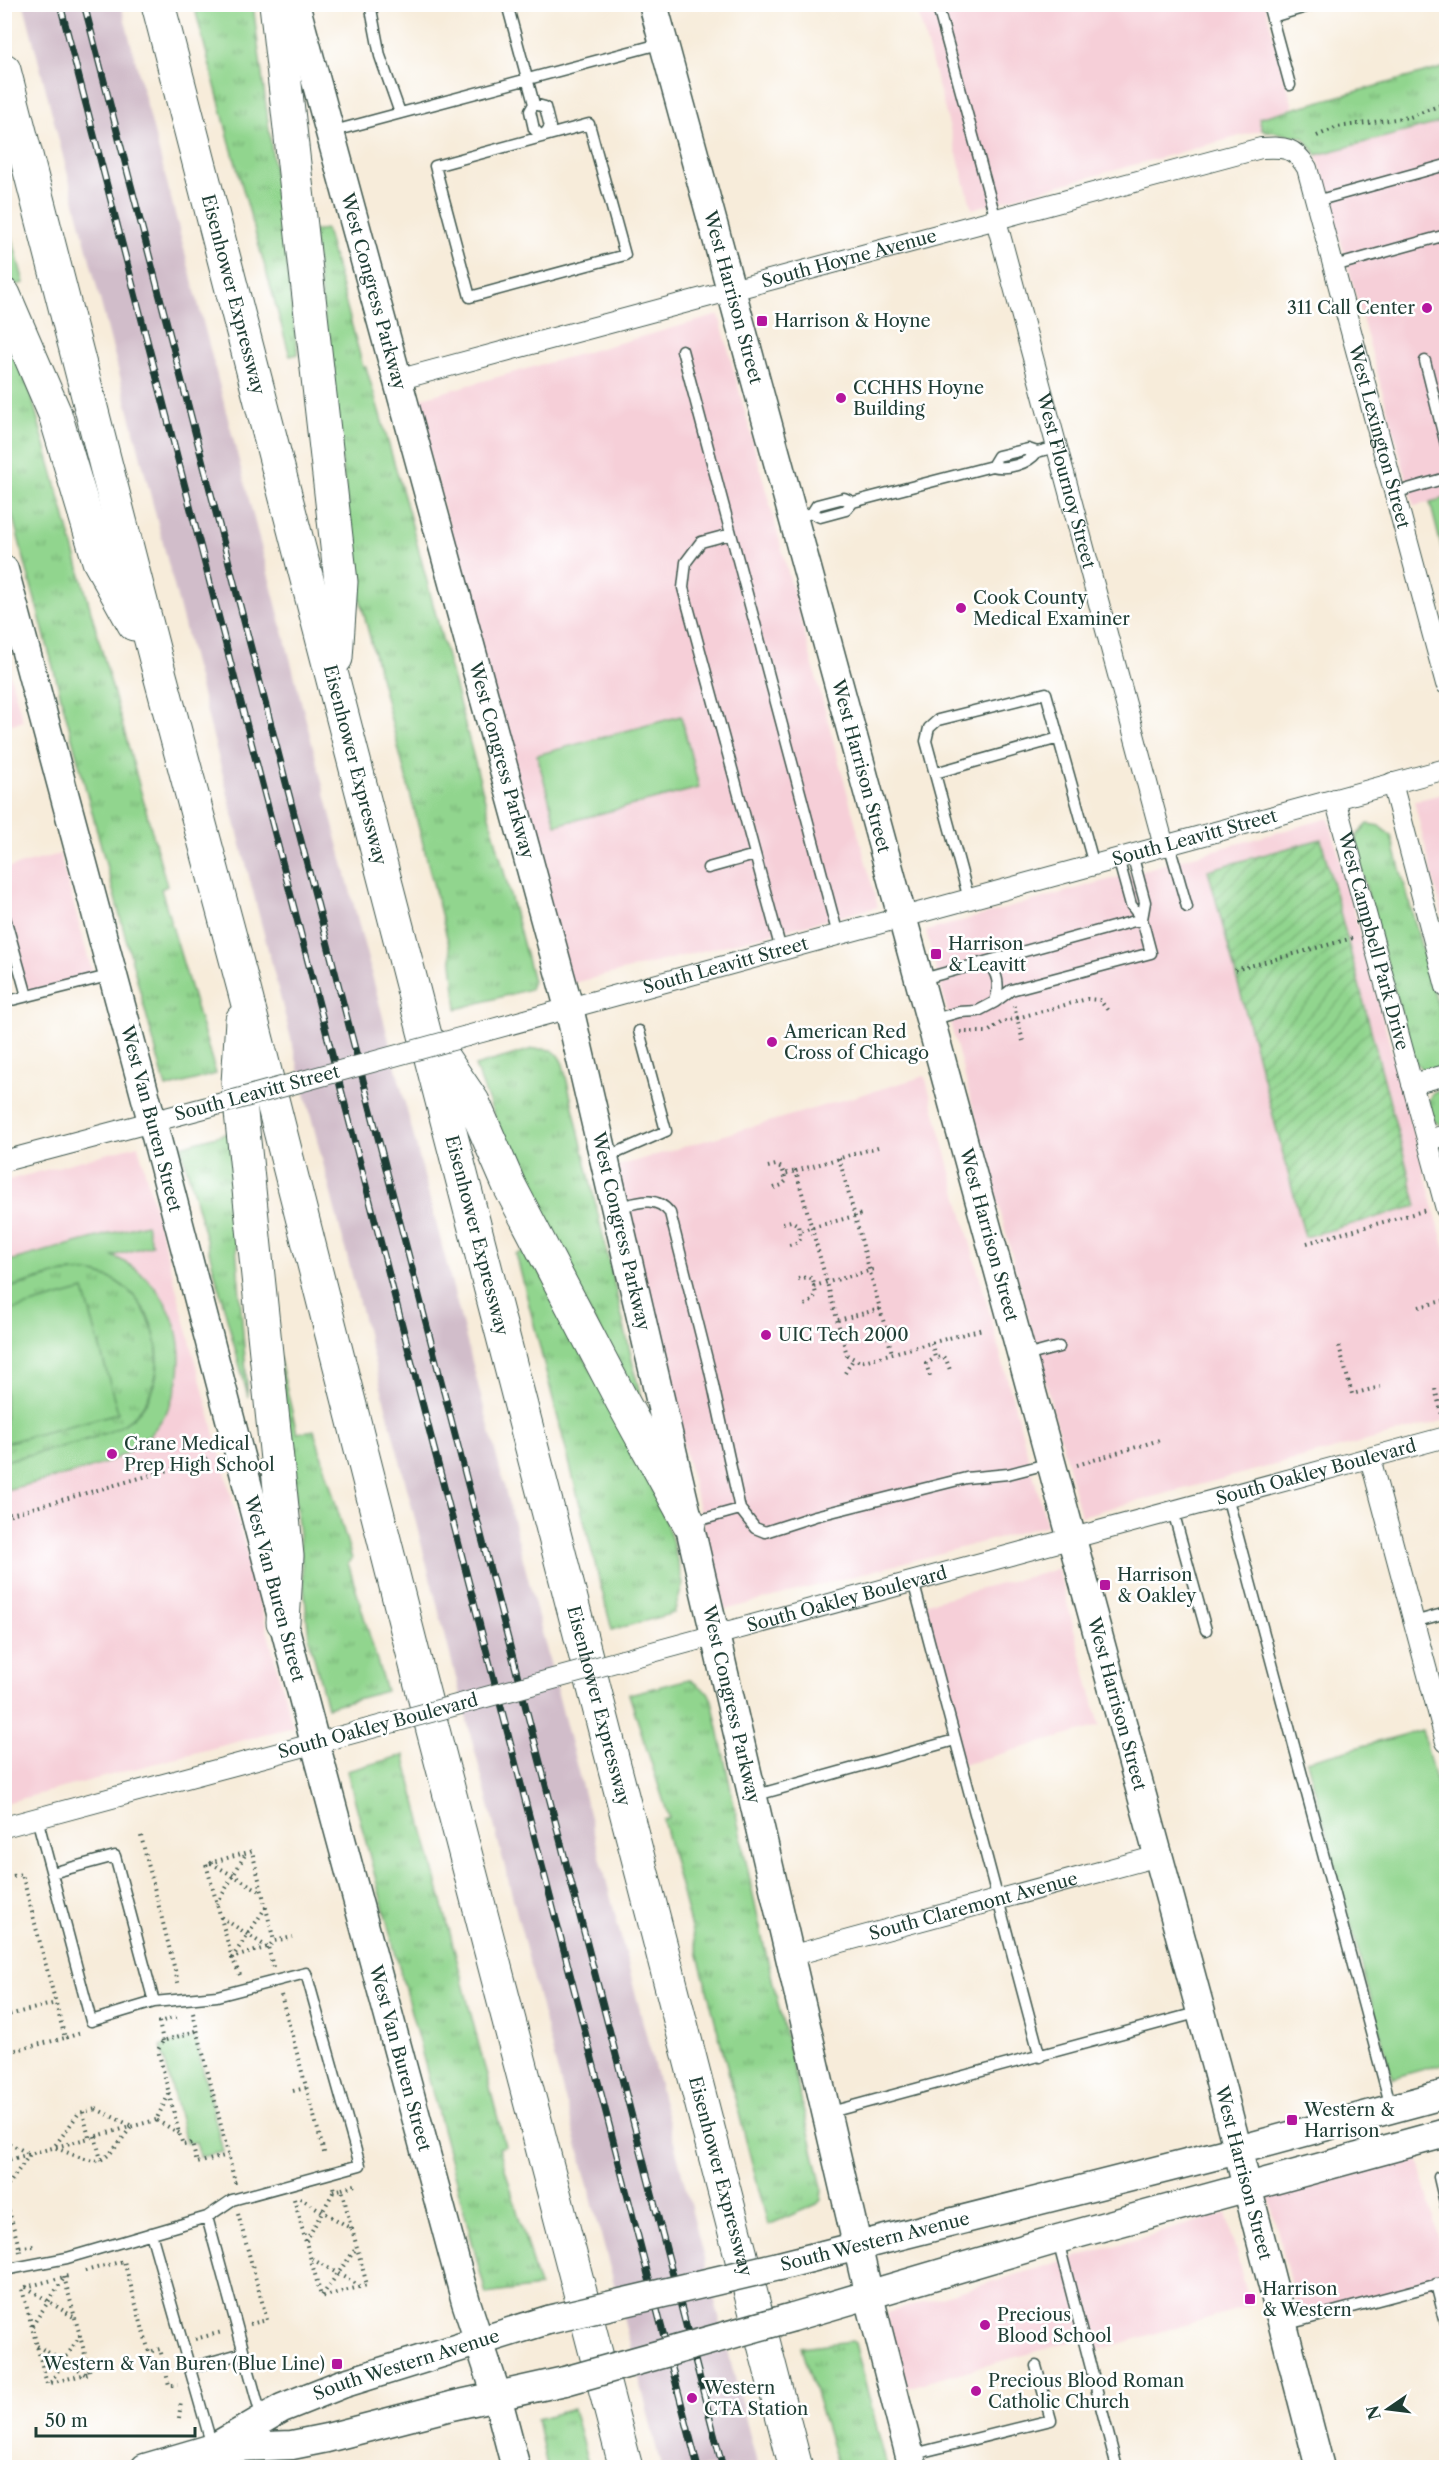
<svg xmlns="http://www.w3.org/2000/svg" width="1451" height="2472" font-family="'Libre Caslon Text',serif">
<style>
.built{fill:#f6cfd8}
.railway{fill:#d1bdca}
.grass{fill:url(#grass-tufts);stroke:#588961;stroke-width:1.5}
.park{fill:#91d58e;stroke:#588961;stroke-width:1.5}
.garden{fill:url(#garden-furrows);stroke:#588961;stroke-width:1.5}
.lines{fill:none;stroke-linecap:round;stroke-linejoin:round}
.lane-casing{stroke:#3f574d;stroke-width:13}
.street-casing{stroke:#3f574d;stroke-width:22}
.secondary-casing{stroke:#3f574d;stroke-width:31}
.highway-casing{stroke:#3f574d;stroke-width:35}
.path{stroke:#3f574d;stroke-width:4;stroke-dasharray:1.5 4.5;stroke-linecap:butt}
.lane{stroke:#fff;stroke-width:10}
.street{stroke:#fff;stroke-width:20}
.secondary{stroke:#fff;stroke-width:28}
.highway{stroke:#fff;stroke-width:33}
.rail-casing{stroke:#1f3d34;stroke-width:7}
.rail{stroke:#fff;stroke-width:4.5;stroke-dasharray:14;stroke-linecap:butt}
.street-bridge-casing{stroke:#3f574d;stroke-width:22;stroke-linecap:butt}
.secondary-bridge-casing{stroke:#3f574d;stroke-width:31;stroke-linecap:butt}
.street-bridge{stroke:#fff;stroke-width:20}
.secondary-bridge{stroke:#fff;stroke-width:28}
.poi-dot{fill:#b5179e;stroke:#fff;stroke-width:2}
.labels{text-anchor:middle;stroke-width:5;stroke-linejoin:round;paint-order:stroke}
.street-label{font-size:18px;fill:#1f3d34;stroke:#fff}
.poi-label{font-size:18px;fill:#1f3d34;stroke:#fff;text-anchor:start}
</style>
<defs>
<pattern id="grass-tufts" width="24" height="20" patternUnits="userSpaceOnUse" patternTransform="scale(1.5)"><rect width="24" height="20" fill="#91d58e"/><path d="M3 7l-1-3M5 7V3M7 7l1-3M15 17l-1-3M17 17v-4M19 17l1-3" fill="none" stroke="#76ae75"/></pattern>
<pattern id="garden-furrows" width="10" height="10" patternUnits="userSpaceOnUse" patternTransform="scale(1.5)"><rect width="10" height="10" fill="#91d58e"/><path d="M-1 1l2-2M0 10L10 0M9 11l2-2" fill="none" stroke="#76ae75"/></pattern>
</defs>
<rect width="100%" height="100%" fill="#fff"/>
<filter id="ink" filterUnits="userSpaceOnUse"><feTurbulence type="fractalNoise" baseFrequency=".0167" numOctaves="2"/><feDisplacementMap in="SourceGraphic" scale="12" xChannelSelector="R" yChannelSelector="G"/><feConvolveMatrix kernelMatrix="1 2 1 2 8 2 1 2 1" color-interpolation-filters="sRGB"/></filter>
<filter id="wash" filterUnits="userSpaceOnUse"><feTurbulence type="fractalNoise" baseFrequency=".008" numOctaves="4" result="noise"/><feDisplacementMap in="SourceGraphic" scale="24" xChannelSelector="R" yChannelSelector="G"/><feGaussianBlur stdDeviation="1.35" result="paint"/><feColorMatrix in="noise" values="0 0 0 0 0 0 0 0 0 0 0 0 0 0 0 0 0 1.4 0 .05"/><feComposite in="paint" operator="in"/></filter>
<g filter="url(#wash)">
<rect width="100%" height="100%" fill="#f7ecda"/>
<path class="built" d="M916 5H1265L1293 107 1260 118 1262 130 972 209Z
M1446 121V498L1414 506 1317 155Z
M719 315 878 907 570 984 415 400Z
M4 652 23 721 5 726H4Z
M1446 793V930L1414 801Z
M1329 818 1446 1253V1420L1081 1516 926 931Z
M60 854 94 979 27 996 5 914 4 869Z
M925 1076 1047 1525 724 1610 615 1167Z
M138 1145 293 1727 5 1803V1181Z
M1058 1569 1100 1726 962 1765 919 1605Z
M1418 2158 1446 2268V2282L1300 2321 1269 2197Z
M1226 2213 1250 2306 1088 2353 1084 2338 906 2388 886 2313Z"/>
<path class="railway" d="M24 5H121L758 2467H661L643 2393 557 2069Z"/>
<path class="grass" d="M194 5H253L298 354 290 356 230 143Z
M1446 67V121L1317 155 1304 138 1262 130 1259 118Z
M4 207 24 283 12 286 5 269Z
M326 229 363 367H366L408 510 533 981 530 989 457 1009 451 953 357 587 313 231Z
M4 323 30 391 167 886 161 889 216 1074 166 1088 5 488Z
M1368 824 1380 826 1391 836 1446 1036V1064L1436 1069 1423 1070 1414 1061 1354 844 1358 834Z
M533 1049C550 1049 555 1047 563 1064L642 1403 556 1255 496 1120 475 1066Z
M1446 1087V1126C1430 1124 1423 1108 1432 1094Z
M231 1132 232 1195 248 1397 181 1146Z
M529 1250 659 1502 672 1540 683 1584 674 1613 612 1630 516 1254Z
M84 1271C96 1273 108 1276 119 1283 164 1313 173 1388 127 1422 102 1441 37 1452 5 1461V1289L58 1274Z
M277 1348 297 1433 314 1430 352 1559 348 1563 386 1691 327 1707 309 1638 290 1442Z
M689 1679 708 1692 712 1700 762 1937 822 2187 821 2200 817 2204 768 2225 663 1820 669 1818 629 1694Z
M404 1755 505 2146 499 2148 539 2287 486 2294 347 1771Z
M852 2341 855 2343 887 2467H838L801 2347Z
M573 2409 589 2467H547L537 2419Z"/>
<path class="park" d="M1446 498V565L1430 502Z
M681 716 699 788 556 825 537 755Z
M146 1224 152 1245 113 1256C193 1291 204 1401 131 1450 102 1470 40 1481 5 1490V1461C37 1452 99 1441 126 1423 181 1386 160 1290 98 1274 67 1266 34 1281 5 1289V1262Z
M84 1290 118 1413 5 1443V1312Z
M1422 1730 1446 1821V2063L1392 2078 1307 1761Z
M195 2037 223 2152 200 2157 196 2142 186 2143 161 2046Z"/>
<path class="garden" d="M1321 839 1417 1206 1305 1237 1208 870Z"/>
</g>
<g filter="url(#ink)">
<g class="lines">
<g class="lane-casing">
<path id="lane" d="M370 4 380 56 400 113
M507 4 534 104 530 111 534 129 542 137 550 127 545 107 534 104
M937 4 996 220
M1268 4 1290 85
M1272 17 1316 4
M589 124 625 255 470 297 435 166Z
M330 132 663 43
M1316 201 1446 165
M1334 266 1446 235
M682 350 838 935
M1425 361 1446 445
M992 466 998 456 1028 449 1037 452 1057 447
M1394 493 1446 478
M812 513 817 505 844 498 853 502
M793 518 812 513 820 517 846 510 853 502 992 466C1007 470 1028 464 1037 452
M731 534 701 542 686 562 683 588 781 950
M935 773 1059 738
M1169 844 1187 907
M1132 854 1145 902 1142 919
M708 868 755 855
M969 899 926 741 929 728 938 720 1046 693 1094 865
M4 914 27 996
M986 962C999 973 1000 986 995 1002
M919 980 1142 919
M4 1002 112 975
M931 1020 959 1012 978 1011 995 1002 1011 990 1151 953 1142 919 1131 905 1118 858
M605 1158 666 1131 639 1031
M616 1208C636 1203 656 1194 670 1213L710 1371 740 1509 693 1522
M1022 1357 1059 1347
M1227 1496 1391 2107
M740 1509 755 1528 765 1532 815 1516 966 1478 1008 1474 1051 1463
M1173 1511 1206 1630
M913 1581 1040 2057
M1414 1622 1446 1613
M753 1796 955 1740
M52 1873 115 1856 154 2002
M827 2113 1200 2012
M1439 2177 1446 2207
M207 2217 262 2419
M151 2233 212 2446
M1058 2241 1117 2468
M4 2270 67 2258 207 2217 232 2200 360 2165 306 1973 217 1996 154 2002 91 2021 37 1818
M1436 2284 1446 2324
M1284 2325 1446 2282
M190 2368 243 2353
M910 2455 1051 2420 1036 2366"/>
</g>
<g class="street-casing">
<g id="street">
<path id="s1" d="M996 220 1164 846"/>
<path id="s2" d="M397 380 1261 148C1284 147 1294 146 1307 168L1446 684"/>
<path d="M1392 783 1446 987"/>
<path id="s3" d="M1335 799 1446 1209"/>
<path id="s4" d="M467 1036 1446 769"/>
<path d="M1412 1084 1446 1075"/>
<path d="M1428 1140 1446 1135"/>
<path d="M4 1161 223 1103"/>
<path d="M1370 1458 1446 1742"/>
<path id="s5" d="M623 1660 1446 1437"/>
<path d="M4 1827 394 1722"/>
<path id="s6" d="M790 1956 1158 1856"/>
</g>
</g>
<g class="secondary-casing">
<g id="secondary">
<path id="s7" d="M295 4 569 1008 869 2296 913 2468"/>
<path id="s8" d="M653 4 1216 2067 1320 2468"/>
<path id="s9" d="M4 570 152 1121 315 1743 466 2302 497 2396 516 2468"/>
<path id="s10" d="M779 2266 1238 2150 1446 2094"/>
<path d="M793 2317 1058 2239 1446 2133"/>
<path id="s11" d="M217 2446 282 2408 342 2384 548 2320"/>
<path d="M145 2468 213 2448 292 2445 327 2438 451 2406 565 2381"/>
</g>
</g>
<g class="highway-casing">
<g id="highway">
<path id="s12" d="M158 4 796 2468"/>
<path d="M276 4 341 582 336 658"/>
<path d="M4 70 157 664 244 989 417 1669 626 2468"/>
<path d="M4 295 55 414 99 561 134 624"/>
<path d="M242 1020 238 1083 287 1556 283 1622"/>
<path d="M435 1046 473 1102 509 1185 622 1401 689 1523"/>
</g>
</g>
<path class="path" d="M1317 136 1337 127 1410 117 1446 103
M1235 970 1353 938
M960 1032H988L1002 1022 1017 1018 1014 1006
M1023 1041 1017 1018 1087 999 1100 1000 1108 1011
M878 1147 796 1171 847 1355 860 1362 983 1329
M839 1158 892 1353
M768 1167 776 1165 782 1168 784 1174
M774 1188 782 1185 786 1181 784 1174 796 1171
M783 1223 791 1221 798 1225 799 1231
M1307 1243 1427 1210
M789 1245 798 1242 801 1238 799 1231 862 1214
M798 1279 808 1277 813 1279 814 1286
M805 1305 812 1301 816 1294 814 1286 876 1269
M1419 1307 1446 1300
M838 1320 880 1309
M932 1343 935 1358 943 1357 946 1359 950 1370
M1339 1346 1352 1394 1380 1387
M845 1373 854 1358
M930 1376 926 1364 935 1358
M1435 1389 1442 1415
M1077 1465 1163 1439
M4 1516 212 1458
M141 1836 179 1986
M211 1863 262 1892
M13 1876 22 1874 65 2038 81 2033
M217 1904 246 1853
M266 1907 232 1958 268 1947
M221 1917 267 1947
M273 1967 268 1947 274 1941 293 1937
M240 1975 232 1958 206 1864 252 1851 274 1941
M281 1995 325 2156
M193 2013 235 2182 238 2181
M4 2016 56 2003
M196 2031 163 2041 158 2050 179 2133 183 2145 192 2143 197 2163 228 2155
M163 2041 159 2022 177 2017
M4 2053 65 2038
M293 2091 306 2088
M169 2094 156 2120 179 2133
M96 2109 132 2126C99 2169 104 2167 54 2147L79 2113Z
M83 2112 89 2138
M95 2136 101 2160
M4 2141 30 2154 4 2191
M4 2161 156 2120
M342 2189 355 2185
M333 2191 342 2189 351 2228
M4 2193 19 2247
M300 2198 352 2229 367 2285 321 2297 357 2247
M294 2199 321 2296
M238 2214 267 2320 250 2324
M306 2241 334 2191 333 2186
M20 2252 19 2247 34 2246
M312 2259 360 2286
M85 2271 124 2261 149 2352 160 2349 169 2385H178
M64 2277 90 2373 47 2384 22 2289 26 2287 64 2277 69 2276
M26 2287 75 2318
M32 2326 64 2278
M195 2339 222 2332
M37 2346 85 2374
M51 2382 80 2335
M179 2418 181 2401"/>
<use href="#lane" class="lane"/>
<use href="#street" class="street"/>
<use href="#secondary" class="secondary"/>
<use href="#highway" class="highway"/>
<g class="rail-casing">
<path id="rail" d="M60 4 698 2468
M84 4 723 2468"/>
</g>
<use href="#rail" class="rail"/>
<g class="street-bridge-casing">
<path id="street-bridge" d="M223 1103 467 1036
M394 1722 623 1660"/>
</g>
<g class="secondary-bridge-casing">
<path id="secondary-bridge" d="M548 2320 779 2266
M565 2381 793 2317"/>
</g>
<use href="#street-bridge" class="street-bridge"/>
<use href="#secondary-bridge" class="secondary-bridge"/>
</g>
</g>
<g class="poi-dot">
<circle cx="1427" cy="308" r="6"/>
<rect x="756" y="315" width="12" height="12" rx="3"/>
<circle cx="841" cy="398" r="6"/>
<circle cx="961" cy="608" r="6"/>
<rect x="930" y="948" width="12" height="12" rx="3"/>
<circle cx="772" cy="1042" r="6"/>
<circle cx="766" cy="1335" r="6"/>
<circle cx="112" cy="1454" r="6"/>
<rect x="1099" y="1579" width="12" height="12" rx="3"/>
<rect x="1286" y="2114" width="12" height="12" rx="3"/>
<rect x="1244" y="2293" width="12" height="12" rx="3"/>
<circle cx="985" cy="2325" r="6"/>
<rect x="331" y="2358" width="12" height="12" rx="3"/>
<circle cx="976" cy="2391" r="6"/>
<circle cx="692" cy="2398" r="6"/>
</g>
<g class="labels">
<g class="street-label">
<text dy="6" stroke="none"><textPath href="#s2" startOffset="468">South Hoyne Avenue</textPath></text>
<text dy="6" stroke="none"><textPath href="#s7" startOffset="298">West Congress Parkway</textPath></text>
<text dy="6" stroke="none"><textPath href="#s12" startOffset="300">Eisenhower Expressway</textPath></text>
<text dy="6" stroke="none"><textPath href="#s8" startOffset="304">West Harrison Street</textPath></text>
<text dy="6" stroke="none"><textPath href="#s2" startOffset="1227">West Lexington Street</textPath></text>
<text dy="6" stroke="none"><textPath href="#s1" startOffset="270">West Flournoy Street</textPath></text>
<text dy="6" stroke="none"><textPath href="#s7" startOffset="784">West Congress Parkway</textPath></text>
<text dy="6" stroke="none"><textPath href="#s12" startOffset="786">Eisenhower Expressway</textPath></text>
<text dy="6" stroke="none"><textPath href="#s8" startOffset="790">West Harrison Street</textPath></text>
<text dy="6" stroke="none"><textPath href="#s4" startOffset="754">South Leavitt Street</textPath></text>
<text dy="6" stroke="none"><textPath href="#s3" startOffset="147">West Campbell Park Drive</textPath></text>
<text dy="6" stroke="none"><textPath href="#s4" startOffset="268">South Leavitt Street</textPath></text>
<text transform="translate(257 1093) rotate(-15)" y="6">South Leavitt Street</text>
<text dy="6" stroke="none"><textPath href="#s9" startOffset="568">West Van Buren Street</textPath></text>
<text dy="6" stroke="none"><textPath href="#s7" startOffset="1270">West Congress Parkway</textPath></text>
<text dy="6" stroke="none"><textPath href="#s8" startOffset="1276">West Harrison Street</textPath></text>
<text dy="6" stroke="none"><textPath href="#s12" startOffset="1272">Eisenhower Expressway</textPath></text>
<text dy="6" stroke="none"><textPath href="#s5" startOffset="718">South Oakley Boulevard</textPath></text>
<text dy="6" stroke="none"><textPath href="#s9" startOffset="1054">West Van Buren Street</textPath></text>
<text dy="6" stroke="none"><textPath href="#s5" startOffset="232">South Oakley Boulevard</textPath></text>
<text dy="6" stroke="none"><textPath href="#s8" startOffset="1762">West Harrison Street</textPath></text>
<text dy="6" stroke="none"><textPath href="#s7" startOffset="1756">West Congress Parkway</textPath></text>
<text dy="6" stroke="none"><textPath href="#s12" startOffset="1758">Eisenhower Expressway</textPath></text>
<text transform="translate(378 1726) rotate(-15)" y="6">South Oakley Boulevard</text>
<text dy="6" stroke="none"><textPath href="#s6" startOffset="190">South Claremont Avenue</textPath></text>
<text dy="6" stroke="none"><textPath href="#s9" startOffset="1540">West Van Buren Street</textPath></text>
<text dy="6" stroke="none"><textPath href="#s8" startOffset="2248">West Harrison Street</textPath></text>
<text dy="6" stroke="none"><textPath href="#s12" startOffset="2244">Eisenhower Expressway</textPath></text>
<text dy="6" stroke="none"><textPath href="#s10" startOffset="99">South Western Avenue</textPath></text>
<text dy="6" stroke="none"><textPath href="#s11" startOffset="207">South Western Avenue</textPath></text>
</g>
<g class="poi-label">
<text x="1415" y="314" text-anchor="end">311 Call Center</text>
<text x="774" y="327">Harrison &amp; Hoyne</text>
<text x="853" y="394">CCHHS Hoyne<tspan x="853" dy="21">Building</tspan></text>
<text x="973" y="604">Cook County<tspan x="973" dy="21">Medical Examiner</tspan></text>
<text x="948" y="950">Harrison<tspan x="948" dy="21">&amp; Leavitt</tspan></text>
<text x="784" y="1038">American Red<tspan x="784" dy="21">Cross of Chicago</tspan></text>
<text x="778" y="1341">UIC Tech 2000</text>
<text x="124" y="1450">Crane Medical<tspan x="124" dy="21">Prep High School</tspan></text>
<text x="1117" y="1581">Harrison<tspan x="1117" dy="21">&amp; Oakley</tspan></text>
<text x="1304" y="2116">Western &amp;<tspan x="1304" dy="21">Harrison</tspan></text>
<text x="1262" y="2295">Harrison<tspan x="1262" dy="21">&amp; Western</tspan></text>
<text x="997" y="2321">Precious<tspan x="997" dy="21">Blood School</tspan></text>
<text x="325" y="2370" text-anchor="end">Western &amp; Van Buren (Blue Line)</text>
<text x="988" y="2387">Precious Blood Roman<tspan x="988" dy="21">Catholic Church</tspan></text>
<text x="704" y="2394">Western<tspan x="704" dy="21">CTA Station</tspan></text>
</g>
</g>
<rect width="1451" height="2472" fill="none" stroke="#fff" stroke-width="24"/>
<g transform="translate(1388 2409) rotate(256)" stroke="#ffffff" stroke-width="4.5" paint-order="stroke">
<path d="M0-4.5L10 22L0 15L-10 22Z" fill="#1f3d34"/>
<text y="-9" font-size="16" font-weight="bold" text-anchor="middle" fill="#1f3d34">N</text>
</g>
<path d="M36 2427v9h159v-9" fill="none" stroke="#1f3d34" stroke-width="3"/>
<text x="45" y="2427" font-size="18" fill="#1f3d34" stroke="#ffffff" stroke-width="4.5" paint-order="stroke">50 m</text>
</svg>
